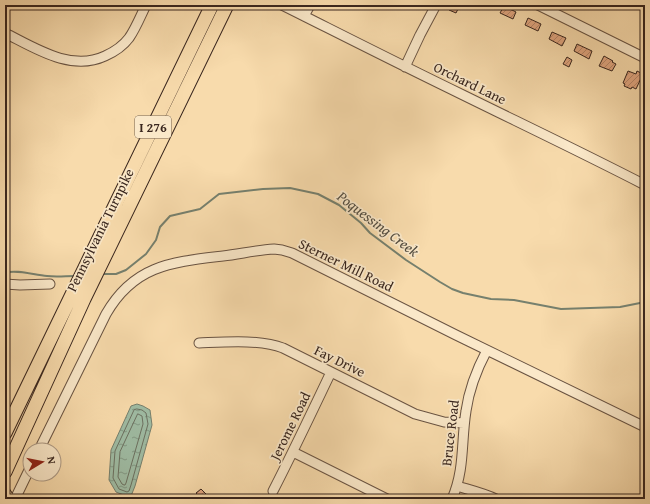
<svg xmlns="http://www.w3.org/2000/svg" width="650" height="504" font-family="'Gentium Book Plus',serif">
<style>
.water{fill:url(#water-ripples);stroke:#76806e}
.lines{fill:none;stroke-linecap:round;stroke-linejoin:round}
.shore{stroke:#6c7161;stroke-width:1}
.stream{stroke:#76806e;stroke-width:2}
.building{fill:url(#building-hatch);stroke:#39261e}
.minor-casing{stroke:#695342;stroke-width:11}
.major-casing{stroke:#39261e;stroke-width:13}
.highway-casing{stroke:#39261e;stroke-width:15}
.minor{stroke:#fae8c9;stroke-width:9}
.major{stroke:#f8dbac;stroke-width:11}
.highway{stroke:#f8dbac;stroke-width:13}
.labels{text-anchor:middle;stroke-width:3.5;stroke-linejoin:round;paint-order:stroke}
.shield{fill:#fae8c9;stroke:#736051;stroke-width:1}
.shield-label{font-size:13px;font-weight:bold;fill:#39261e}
.street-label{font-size:14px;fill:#39261e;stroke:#fae8c9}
.water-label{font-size:15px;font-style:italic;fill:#524c40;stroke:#fae8c9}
</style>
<defs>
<pattern id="water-ripples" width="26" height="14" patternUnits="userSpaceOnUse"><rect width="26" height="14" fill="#9fbca4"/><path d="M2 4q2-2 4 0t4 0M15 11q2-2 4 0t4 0" fill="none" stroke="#839985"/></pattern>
<pattern id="building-hatch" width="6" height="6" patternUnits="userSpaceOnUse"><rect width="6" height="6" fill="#e1a680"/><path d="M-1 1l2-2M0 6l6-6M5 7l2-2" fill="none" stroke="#b78768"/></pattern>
</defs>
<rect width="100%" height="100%" fill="#f8dbac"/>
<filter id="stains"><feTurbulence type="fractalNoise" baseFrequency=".005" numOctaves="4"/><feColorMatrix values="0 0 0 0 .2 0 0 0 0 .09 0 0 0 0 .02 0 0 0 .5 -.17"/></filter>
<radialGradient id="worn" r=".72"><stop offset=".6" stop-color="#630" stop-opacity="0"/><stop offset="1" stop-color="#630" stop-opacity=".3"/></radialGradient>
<path class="water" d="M137 404 143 406 150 410 152 425 135 486 131 496 129 497 116 492 109 480 111 450 131 406Z"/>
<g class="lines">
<path class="shore" d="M137 409 142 410 146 413 148 424 131 485 129 491 127 492 119 489 113 478 115 451 134 410Z
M138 414 142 416 143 424 126 483 125 485H124L122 484 118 477 120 452Z"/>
<path class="stream" d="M5 273C16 269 34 275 47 276 56 277 66 276 76 276
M102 274H116L126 270 146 254 156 240 160 227 170 216 200 209 219 194 263 189 290 188 318 194 339 205 361 223 370 233 406 260 440 282 452 289 463 293 491 299 514 300 561 309 620 307 645 302"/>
</g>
<path class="building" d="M452 5H460L456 13 449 10Z
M504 6 516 12 513 19 500 13Z
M528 18 541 24 538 31 525 25Z
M552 32 566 38 562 46 549 39Z
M577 44 592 51 589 59 574 51Z
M604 56 613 61 612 62 616 64 612 71 599 66Z
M567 57 572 60 569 67 563 64Z
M628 71 636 74 637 71 643 74 636 89 632 87 631 89 624 86 625 84 623 83Z
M201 489 208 496 205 499H197L198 495 196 493Z"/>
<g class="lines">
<g class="minor-casing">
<path id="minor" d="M282 5C342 35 403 66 463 95 524 125 585 154 645 185
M538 5 645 58
M304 16 310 5
M5 33C35 48 71 72 105 56 114 52 123 46 129 38 136 28 141 15 146 5
M405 67 420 35 436 5
M5 284 20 285 50 284
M199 343C224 342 260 339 283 348L415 414 444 422 464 423
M39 450 106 314C134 265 172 262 223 256 240 254 257 250 274 249L282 250 292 253 456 335 645 427
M293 452 387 499
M457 486C470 490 483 493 496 499
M273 491C293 452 312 412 331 372
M15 499 30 468
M452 499C465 469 461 442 466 411 469 389 477 369 487 350"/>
</g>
<g class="major-casing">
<path id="major" d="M5 493 9 499"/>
</g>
<g class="highway-casing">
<path id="highway" d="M5 433 212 5
M5 472 84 299 227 5"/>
</g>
<use href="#minor" class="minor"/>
<use href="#major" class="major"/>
<use href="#highway" class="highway"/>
</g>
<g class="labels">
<rect class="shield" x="135" y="116" width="36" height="22" rx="3"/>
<g class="shield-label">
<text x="153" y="132">I 276</text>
</g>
<g class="street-label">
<text transform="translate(470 83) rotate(26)" y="5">Orchard Lane</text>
<text transform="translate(100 230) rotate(-64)" y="5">Pennsylvania Turnpike</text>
<text transform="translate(346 265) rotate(26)" y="5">Sterner Mill Road</text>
<text transform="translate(340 361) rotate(26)" y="5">Fay Drive</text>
<text transform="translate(290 426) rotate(-64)" y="5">Jerome Road</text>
<text transform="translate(450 433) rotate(-83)" y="5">Bruce Road</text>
</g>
<g class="water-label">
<text transform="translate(378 224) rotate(37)" y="5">Poquessing Creek</text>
</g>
</g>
<rect width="650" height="504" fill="none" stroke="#f8dbac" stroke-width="20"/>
<rect x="6" y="6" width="638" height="492" fill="none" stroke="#39261e" stroke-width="2"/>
<rect x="10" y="10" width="630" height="484" fill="none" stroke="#39261e"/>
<g transform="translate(42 462) rotate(80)"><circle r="19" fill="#fae8c9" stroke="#ad9a85"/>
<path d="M0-3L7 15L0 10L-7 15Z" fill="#8f2418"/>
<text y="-6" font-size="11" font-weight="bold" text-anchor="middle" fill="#39261e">N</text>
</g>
<rect width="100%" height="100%" filter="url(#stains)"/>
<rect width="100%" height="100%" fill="url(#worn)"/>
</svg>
